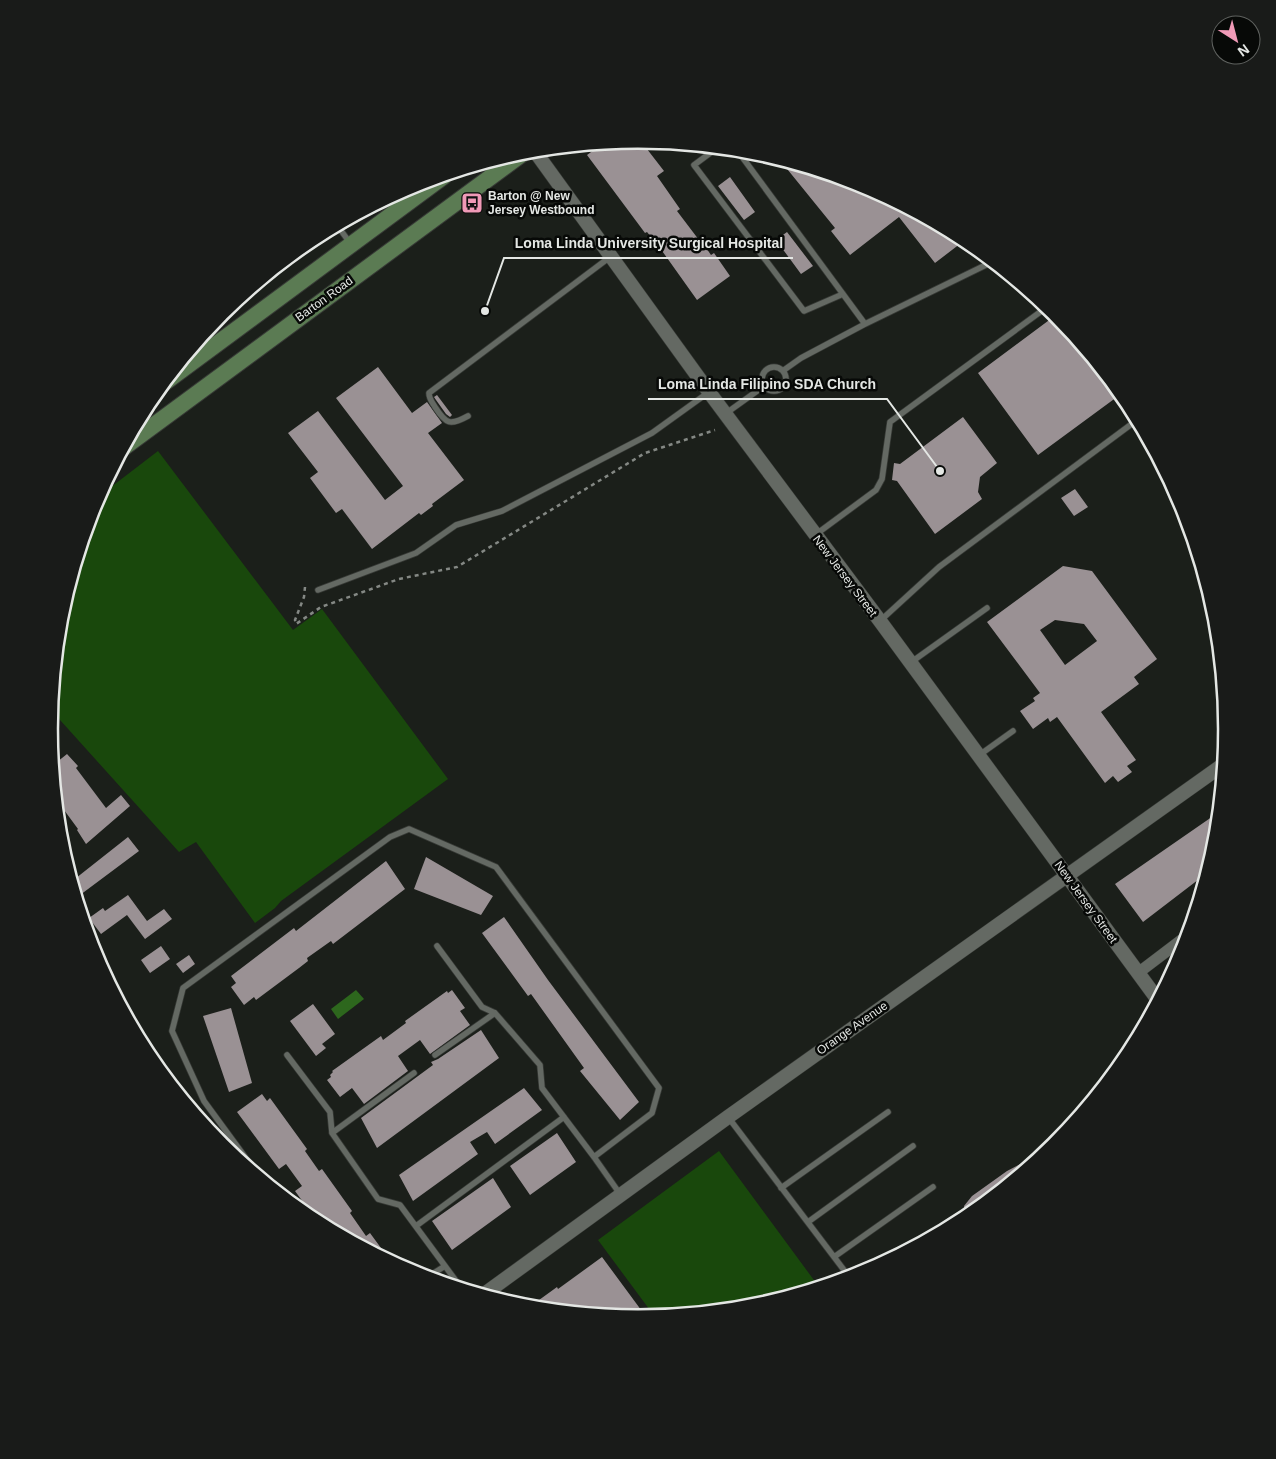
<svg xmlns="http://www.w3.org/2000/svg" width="1276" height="1459" font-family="Helvetica,sans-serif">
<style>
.green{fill:#19480c}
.water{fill:#2d671d}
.building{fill:#9a9194;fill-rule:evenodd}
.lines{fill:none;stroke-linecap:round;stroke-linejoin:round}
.service-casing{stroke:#373a36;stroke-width:7}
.minor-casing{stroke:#373a36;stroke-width:12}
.tertiary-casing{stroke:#373a36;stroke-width:15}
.secondary-casing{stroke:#373a36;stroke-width:18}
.path{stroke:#848884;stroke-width:2.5;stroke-dasharray:4 4;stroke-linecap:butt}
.service{stroke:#646963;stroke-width:5.5}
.minor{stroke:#646963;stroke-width:11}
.tertiary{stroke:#646963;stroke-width:14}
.secondary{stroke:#5b7b53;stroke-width:16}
.labels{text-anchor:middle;stroke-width:5;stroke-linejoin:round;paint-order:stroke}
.poi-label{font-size:12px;font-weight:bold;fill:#e4e7e4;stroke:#070907;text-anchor:start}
.street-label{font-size:12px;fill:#e4e7e4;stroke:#070907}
.rim{fill:none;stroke:#e4e7e4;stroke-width:2.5}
.leader{fill:none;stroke:#e4e7e4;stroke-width:2}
.callout-dot{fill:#e4e7e4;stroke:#070907;stroke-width:2}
.callout-label{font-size:14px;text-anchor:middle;font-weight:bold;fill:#e4e7e4;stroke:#070907;stroke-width:5;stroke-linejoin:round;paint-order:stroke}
</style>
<rect width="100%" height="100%" fill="#1b1f1a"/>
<path class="green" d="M158 451 293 630 322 609 448 779 281 901 275 908 255 923 196 842 179 852 51 710 60 614 94 504 98 497Z
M719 1151 819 1287 753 1307 655 1317 598 1240Z"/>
<path class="water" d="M356 990 364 999 338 1019 331 1009Z"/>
<path class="building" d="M640 140 664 171 657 176 680 209 677 211 699 240 700 239 711 255 714 253 730 276 697 300 660 248 647 232 645 233 587 155 602 144Z
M779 159 864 185 965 240 935 263 899 217 850 255 831 231 835 228Z
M730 177 755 212 744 220 718 186Z
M787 232 813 266 801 274 776 240Z
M1056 315 1121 394 1038 455 978 373Z
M378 367 412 413 427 402 442 423 428 433 464 480 432 504 433 506 421 515 419 513 372 549 342 509 336 513 310 478 318 472 288 433 318 411 385 500 403 486 336 398Z
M437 395 452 415 450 417 446 414 436 400 434 397Z
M963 417 997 463 980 477 978 492 982 499 935 534 897 481 892 480 894 463 900 464Z
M1075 489 1088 507 1074 516 1061 498Z
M1063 566 1092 571 1157 659 1134 677 1139 684 1101 712 1136 760 1127 766 1132 772 1118 782 1113 776 1105 783 1057 717 1050 722 1048 718 1033 729 1020 711 1035 701 1033 698 1040 693 987 622ZM1055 620 1084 624 1097 641 1065 665 1040 630Z
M67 754 78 766 76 768 106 808 121 795 130 806 86 844 77 830 78 829 56 799 52 766Z
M1219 812 1216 845 1207 873 1143 922 1115 884Z
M128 837 139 851 76 898 71 882Z
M426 857 493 896 481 915 414 889Z
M386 861 405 889 333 944 331 941 307 958 308 961 299 968 256 1000 254 997 244 1005 231 987 236 983 231 976 294 928 296 931Z
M128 895 147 921 164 909 172 919 145 939 127 915 101 934 89 918 103 908 105 911Z
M504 917 548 980 639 1102 620 1120 580 1071 584 1068 531 994 528 996 482 933Z
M161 946 170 959 150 973 141 960Z
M189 955 195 964 183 973 176 964Z
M452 990 465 1008 460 1011 470 1025 430 1054 420 1040 398 1056 408 1071 364 1104 352 1088 340 1097 327 1080 331 1077 330 1075 333 1072 332 1071 381 1036 383 1040 406 1023 405 1021 447 991 448 993Z
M313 1004 335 1034 322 1044 326 1048 316 1056 290 1021Z
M231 1008 252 1083 229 1092 203 1016Z
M481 1030 499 1058 377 1148 361 1118 433 1065 431 1062 438 1059Z
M524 1088 542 1110 495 1144 487 1132 470 1142 478 1154 413 1201 399 1175Z
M262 1094 267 1101 270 1098 307 1149 305 1151 319 1171 322 1169 352 1211 350 1213 366 1236 370 1233 392 1263 339 1235 331 1225 327 1228 319 1224 295 1191 302 1186 286 1164 279 1169 237 1112Z
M557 1133 576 1162 530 1195 510 1166Z
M1032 1158 1035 1162 965 1220 964 1206 972 1196 1007 1171Z
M493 1178 511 1207 452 1250 432 1221Z
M602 1257 647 1318 638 1319 528 1308 557 1287 558 1289Z"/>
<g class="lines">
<g class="service-casing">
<path id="service" d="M717 148 694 165 804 311 843 294
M737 150 865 324
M337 225 350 243
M762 379a12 12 0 1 1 24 0a12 12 0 1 1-24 0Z
M784 370 801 358 865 324 992 262
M725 414 764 386
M468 416C450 426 446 424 435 407 432 402 429 399 429 393L610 257
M815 535 876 490 882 479 890 422 1047 307
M318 590 416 553 456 525 502 511 652 433 709 392
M880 621 939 567 1137 420
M910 663 987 608
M978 756 1013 731
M437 946 482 1007 495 1013 540 1065 542 1088 594 1157
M287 1055 330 1112 332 1133 378 1199 400 1205 445 1266
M435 1055 495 1013
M728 1117 850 1278
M332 1133 414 1073
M262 1180 204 1101 172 1031 183 988 390 837 409 829 496 867 659 1088 652 1113 594 1157 620 1194
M781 1188 888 1112
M808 1222 913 1146
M416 1226 564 1117
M834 1257 933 1187
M426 1278 445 1266 462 1289"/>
</g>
<g class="minor-casing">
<path id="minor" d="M1138 973 1188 935"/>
</g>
<g class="tertiary-casing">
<path id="tertiary" d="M534 150 709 392 880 621 1158 1000
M483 1295 728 1117 1224 764"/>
</g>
<g class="secondary-casing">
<path id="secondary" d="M164 383 444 176
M123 448 526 151"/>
</g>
<path class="path" d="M305 587 304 597 295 620 296 624 321 607 399 579 457 567 645 453 715 430"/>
<use href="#service" class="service"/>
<use href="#minor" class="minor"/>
<use href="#tertiary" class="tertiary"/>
<use href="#secondary" class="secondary"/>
</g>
<defs>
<g id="bus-square" transform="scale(1.125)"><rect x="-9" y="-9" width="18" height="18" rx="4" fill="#f09ab7" stroke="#070907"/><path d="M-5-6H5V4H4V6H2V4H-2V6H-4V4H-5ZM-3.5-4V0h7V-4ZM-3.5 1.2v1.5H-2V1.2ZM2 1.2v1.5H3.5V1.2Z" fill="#111"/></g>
</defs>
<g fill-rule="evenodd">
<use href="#bus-square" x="472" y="203"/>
</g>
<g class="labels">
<g class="poi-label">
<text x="488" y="200">Barton @ New<tspan x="488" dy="14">Jersey Westbound</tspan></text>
</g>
<g class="street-label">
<text transform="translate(324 299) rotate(-36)" y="4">Barton Road</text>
<text transform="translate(845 576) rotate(53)" y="4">New Jersey Street</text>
<text transform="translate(1086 902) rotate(54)" y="4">New Jersey Street</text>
<text transform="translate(852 1028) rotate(-35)" y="4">Orange Avenue</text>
</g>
</g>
<path d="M0 0H1276V1459H0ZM58 729a580 580 0 1 1 1160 0a580 580 0 1 1-1160 0Z" fill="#191b19" fill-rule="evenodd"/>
<path class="rim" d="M58 729a580 580 0 1 1 1160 0a580 580 0 1 1-1160 0Z"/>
<path class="leader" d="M485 311L504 258H793M940 471L887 399H648"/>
<g class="callout-dot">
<circle cx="485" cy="311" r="5"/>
<circle cx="940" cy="471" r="5"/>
</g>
<g class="callout-label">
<text x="649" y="248">Loma Linda University Surgical Hospital</text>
<text x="767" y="389">Loma Linda Filipino SDA Church</text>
</g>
<g transform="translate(1236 40) rotate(144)"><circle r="24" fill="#070907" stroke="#5f625f"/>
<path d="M0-4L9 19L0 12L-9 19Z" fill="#f09ab7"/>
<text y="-8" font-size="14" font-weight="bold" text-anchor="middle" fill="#e4e7e4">N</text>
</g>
</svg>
